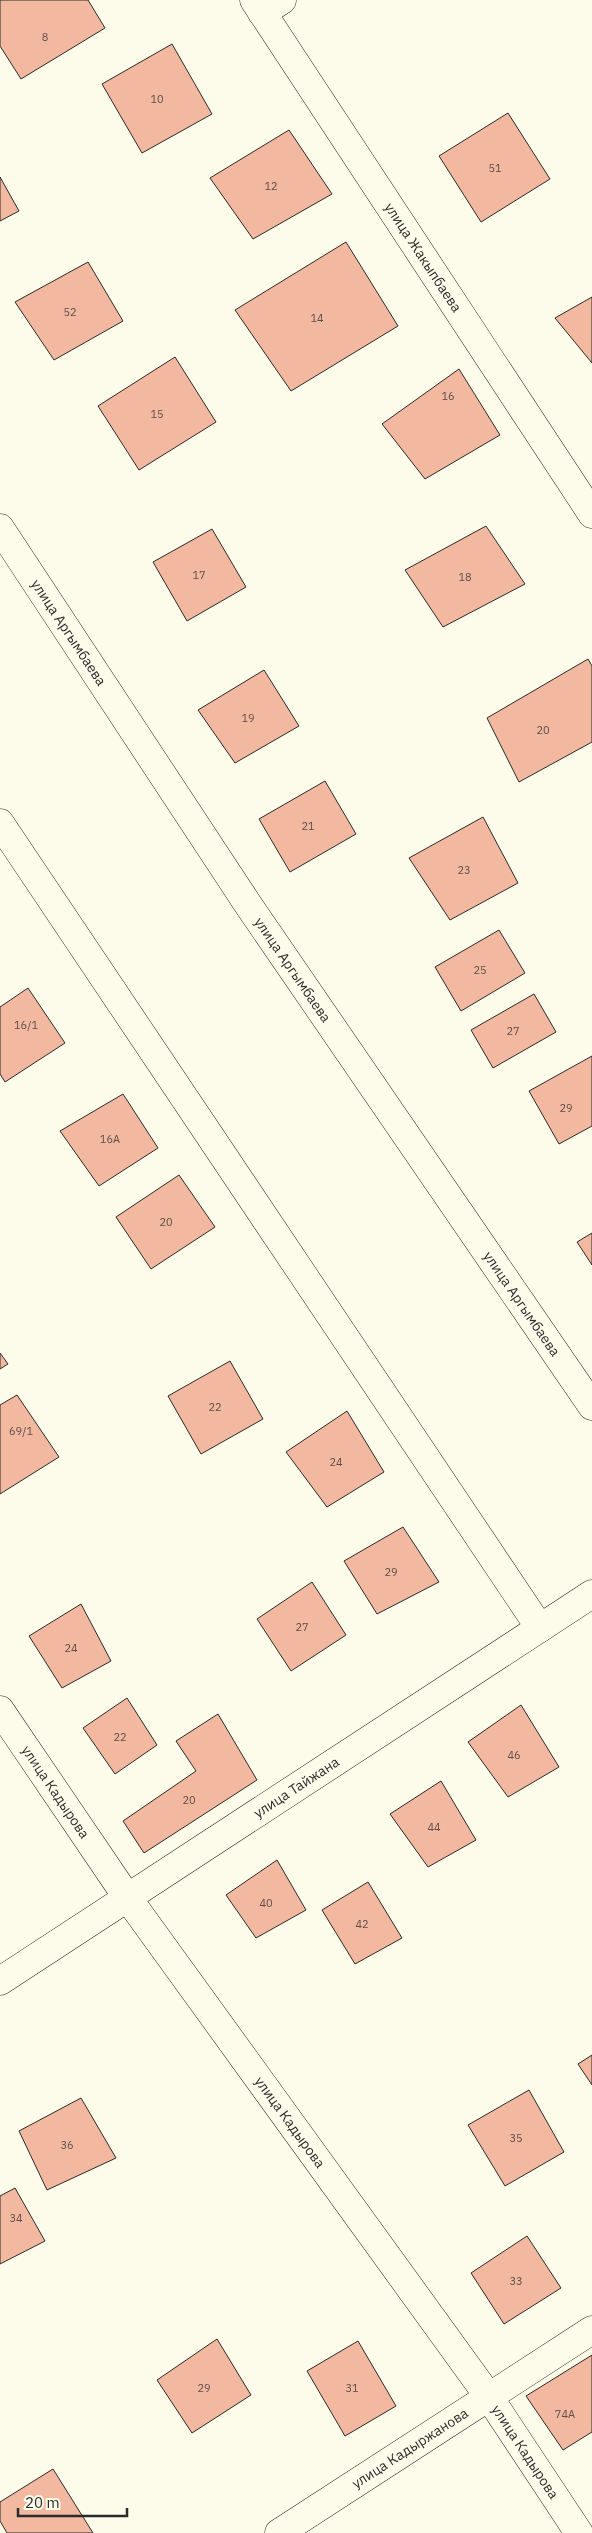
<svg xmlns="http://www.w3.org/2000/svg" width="592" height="2533" font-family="'IBM Plex Sans',sans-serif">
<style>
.building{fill:#f2b8a0;stroke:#2b2b2b}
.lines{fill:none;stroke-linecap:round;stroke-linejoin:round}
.street-casing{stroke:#2b2b2b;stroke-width:29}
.street{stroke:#fdfbea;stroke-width:28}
.labels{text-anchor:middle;stroke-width:4;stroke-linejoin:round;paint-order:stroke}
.number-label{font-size:11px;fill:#5d4e48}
.street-label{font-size:14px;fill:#2b2b2b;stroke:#fdfbea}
</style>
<rect width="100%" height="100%" fill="#fdfbea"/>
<path class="building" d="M0 0H88L105 28 21 79 0 46Z
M172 44 212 114 142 153 102 84Z
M508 113 550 179 481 222 439 156Z
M289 130 332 194 253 239 210 178Z
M0 177 19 211 0 221Z
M346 242 398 326 291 391 235 310Z
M88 262 123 321 54 360 15 302Z
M592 297V363L555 318Z
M175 357 216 422 139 470 98 406Z
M459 369 500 435 425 479 382 424Z
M486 526 525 584 443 627 405 570Z
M212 529 246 587 187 621 153 562Z
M588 659 592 666V742L519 782 487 718Z
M264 670 299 726 235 763 198 710Z
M325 781 356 834 290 872 259 819Z
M483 817 518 883 450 920 409 858Z
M499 930 525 973 461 1011 435 967Z
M28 988 65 1043 5 1082 0 1074V1007Z
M534 994 556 1032 493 1068 471 1030Z
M592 1056V1126L559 1144 529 1091Z
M123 1094 158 1148 99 1186 60 1131Z
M179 1175 215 1227 151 1269 116 1217Z
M592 1233V1265L577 1242Z
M0 1353 8 1364 0 1369Z
M230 1361 263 1419 201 1454 168 1396Z
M17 1395 59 1457 0 1494V1405Z
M347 1411 384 1472 327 1507 286 1452Z
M403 1527 439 1582 377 1614 344 1561Z
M312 1582 346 1635 291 1671 257 1619Z
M81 1604 111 1661 62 1688 29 1636Z
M127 1698 157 1745 115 1774 83 1728Z
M521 1705 559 1767 508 1797 468 1742Z
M218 1714 257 1780 144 1853 123 1821 196 1771 176 1741Z
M441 1781 476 1840 428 1867 390 1814Z
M277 1860 306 1910 256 1938 226 1895Z
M368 1882 402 1938 355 1964 322 1910Z
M592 2055V2085L578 2064Z
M529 2090 564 2152 505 2186 468 2125Z
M81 2098 116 2158 47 2190 19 2131Z
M15 2188 45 2241 0 2264V2196Z
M527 2236 561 2288 504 2324 471 2273Z
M217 2339 251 2395 192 2433 157 2380Z
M358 2341 396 2406 345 2436 307 2371Z
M592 2355V2432L563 2450 526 2396Z
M53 2469 93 2533H7L0 2521V2502Z"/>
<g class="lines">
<g class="street-casing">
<g id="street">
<path id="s1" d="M254 0 592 514"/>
<path d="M262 13 282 0"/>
<path id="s2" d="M0 528 249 906 592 1406"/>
<path d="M0 823 540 1628"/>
<path id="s3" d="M0 1710 127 1897 489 2397 579 2533"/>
<path id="s4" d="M0 1981 592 1594"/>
<path id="s5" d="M279 2533 592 2330"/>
</g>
</g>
<use href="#street" class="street"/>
</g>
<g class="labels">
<g class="number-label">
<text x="45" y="41">8</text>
<text x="157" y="103">10</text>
<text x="495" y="172">51</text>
<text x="271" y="190">12</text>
<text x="70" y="316">52</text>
<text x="317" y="322">14</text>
<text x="448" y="400">16</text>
<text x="157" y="418">15</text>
<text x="199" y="579">17</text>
<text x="465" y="581">18</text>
<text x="248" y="722">19</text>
<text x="543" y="734">20</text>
<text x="308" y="830">21</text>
<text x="464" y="874">23</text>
<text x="480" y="974">25</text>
<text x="26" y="1029">16/1</text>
<text x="513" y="1035">27</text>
<text x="566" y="1112">29</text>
<text x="110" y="1143">16А</text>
<text x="166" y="1226">20</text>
<text x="215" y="1411">22</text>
<text x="21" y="1435">69/1</text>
<text x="336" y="1466">24</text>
<text x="391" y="1576">29</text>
<text x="302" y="1631">27</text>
<text x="71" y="1652">24</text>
<text x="120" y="1741">22</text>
<text x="514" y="1759">46</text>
<text x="189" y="1804">20</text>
<text x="434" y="1831">44</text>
<text x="266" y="1907">40</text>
<text x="362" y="1928">42</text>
<text x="516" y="2142">35</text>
<text x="67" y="2149">36</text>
<text x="16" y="2222">34</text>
<text x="516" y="2285">33</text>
<text x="204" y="2392">29</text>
<text x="352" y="2392">31</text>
<text x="565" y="2418">74А</text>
</g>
<g class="street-label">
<text dy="5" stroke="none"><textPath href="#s1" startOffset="308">улица Жакыпбаева</textPath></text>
<text dy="5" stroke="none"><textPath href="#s2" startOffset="125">улица Аргымбаева</textPath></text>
<text dy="5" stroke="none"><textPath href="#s2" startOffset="530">улица Аргымбаева</textPath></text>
<text dy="5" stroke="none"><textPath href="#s2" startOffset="935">улица Аргымбаева</textPath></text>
<text dy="5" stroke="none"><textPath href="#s4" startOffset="354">улица Тайжана</textPath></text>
<text dy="5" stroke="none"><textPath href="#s3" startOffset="99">улица Кадырова</textPath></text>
<text dy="5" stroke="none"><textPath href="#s3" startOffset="504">улица Кадырова</textPath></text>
<text dy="5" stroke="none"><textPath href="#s5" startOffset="156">улица Кадыржанова</textPath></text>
<text dy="5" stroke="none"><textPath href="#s3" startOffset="909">улица Кадырова</textPath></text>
</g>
</g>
<path d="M18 2508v8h109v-8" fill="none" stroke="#2b2b2b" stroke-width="2.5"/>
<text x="25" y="2508" font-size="15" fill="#2b2b2b" stroke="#fdfbea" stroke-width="4" paint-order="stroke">20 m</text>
</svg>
